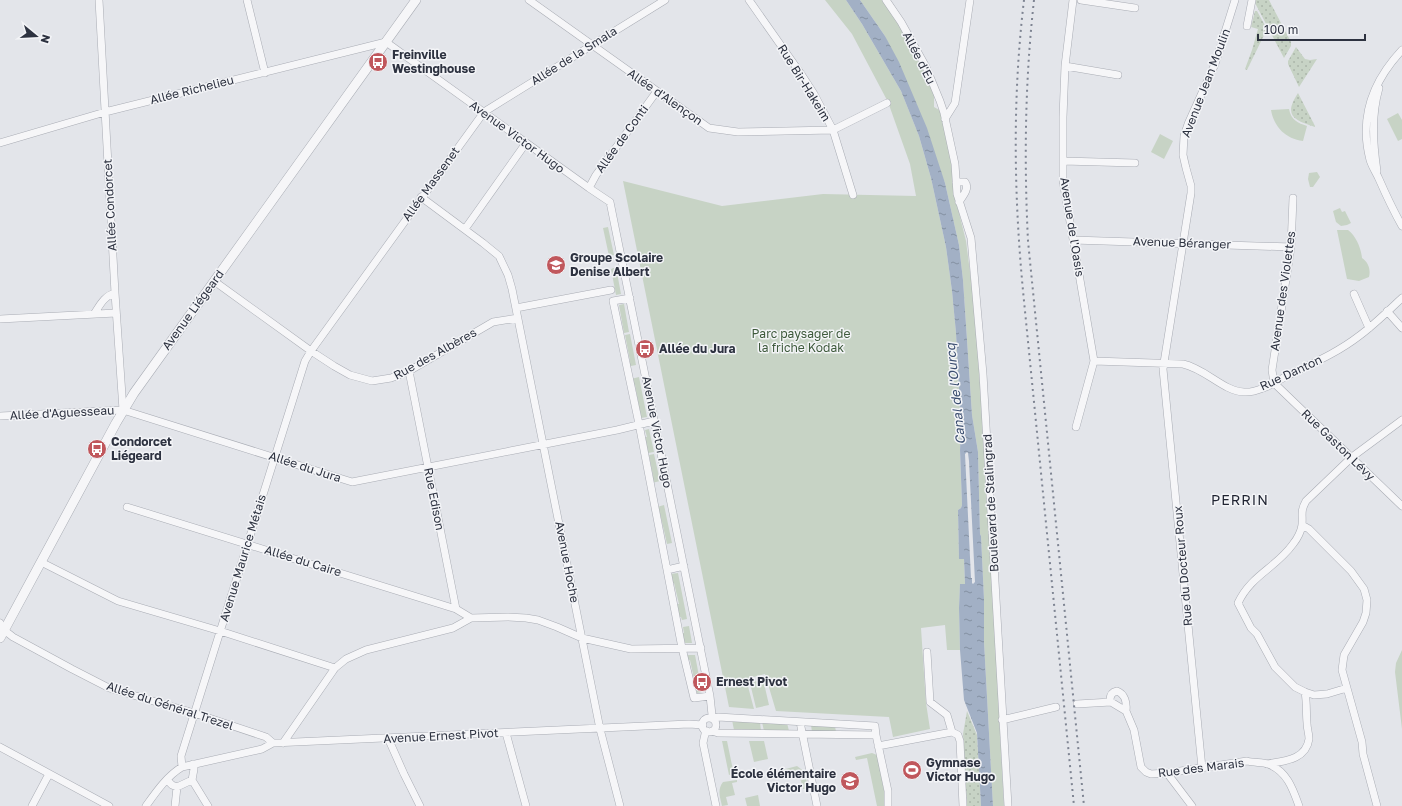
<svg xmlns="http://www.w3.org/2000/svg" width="1402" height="806" font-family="'Golos Text',sans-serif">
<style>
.grass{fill:url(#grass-dots)}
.green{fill:#c7d3c5}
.water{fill:url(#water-ripples);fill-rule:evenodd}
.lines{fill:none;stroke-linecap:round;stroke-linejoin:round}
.minor-casing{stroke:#a9acb4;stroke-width:8}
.tertiary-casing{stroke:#a9acb4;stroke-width:10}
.minor{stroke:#f6f6f8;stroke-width:7}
.tertiary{stroke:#f6f6f8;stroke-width:9}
.rail{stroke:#7e8492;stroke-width:2;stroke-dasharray:2 4;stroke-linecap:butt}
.labels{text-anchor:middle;stroke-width:3;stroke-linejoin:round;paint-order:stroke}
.poi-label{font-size:12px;font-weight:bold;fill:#2d3240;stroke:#f3f4f7;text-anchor:start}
.street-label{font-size:12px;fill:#2d3240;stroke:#f3f4f7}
.park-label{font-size:12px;fill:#3e5a3c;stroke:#f3f4f7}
.water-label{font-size:13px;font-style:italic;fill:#3b4e70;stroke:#f3f4f7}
.quarter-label{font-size:14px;letter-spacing:1px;fill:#1f2331;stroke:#f3f4f7}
</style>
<defs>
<pattern id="grass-dots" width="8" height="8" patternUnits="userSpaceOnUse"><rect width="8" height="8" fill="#c7d3c5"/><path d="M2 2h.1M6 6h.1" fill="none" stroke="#abb6aa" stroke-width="1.8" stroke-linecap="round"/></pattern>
<pattern id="water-ripples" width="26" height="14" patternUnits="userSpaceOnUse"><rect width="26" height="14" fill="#a2b0c5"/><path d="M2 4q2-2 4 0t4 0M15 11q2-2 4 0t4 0" fill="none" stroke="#8490a1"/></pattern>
</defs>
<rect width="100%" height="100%" fill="#e3e5ea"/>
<path class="grass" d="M1256 0H1269L1291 42V46L1284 58 1255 3Z
M1255 11H1257L1267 29 1247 70 1245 69 1252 50 1258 29 1251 27Z
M1296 47 1305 59 1310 60 1317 59 1299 87 1288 64V61Z
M1298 93 1315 126V127C1294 120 1283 116 1298 93Z
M967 711 977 735 981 806H967L963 734Z"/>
<path class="green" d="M825 0H846L862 24 901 91 919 136 931 178 946 247 952 291 956 333 961 429 960 450 962 505 961 508 958 510 959 558 964 559 965 584 960 585 959 608 960 650H947L945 625 921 628 926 703 930 729 893 737 889 717 776 711 765 674 746 679 754 709 729 707 623 181 722 206 823 194 916 196 910 164 888 102 852 34Z
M860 0H882L898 23 921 66 934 94V107L941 111 953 161 957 205 966 241 974 303 985 450 1004 806H993L984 642V599L981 536 980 534 978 452 972 415 963 280 959 245 945 183 885 36Z
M1289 109C1291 120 1298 123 1307 126L1303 141C1286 139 1274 127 1271 110Z
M1398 113 1402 120V139L1398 141 1387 119Z
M1160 134 1173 141 1164 159 1151 152Z
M1317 172 1320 177 1313 187H1310L1308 179 1309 173Z
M1340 208 1342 212 1345 211 1351 223 1347 225 1341 226 1336 222 1333 211Z
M608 227 614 255 609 256 603 228Z
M1337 230H1348C1356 236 1361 248 1362 258 1368 262 1371 269 1369 277L1359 281 1347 279Z
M616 267 621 294 616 295 611 269Z
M624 304 629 332 624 333 619 305Z
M630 334 636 365 631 366V371H630L628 362 630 361 625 335Z
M639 377 647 417 641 418 635 385H632L631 379Z
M649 429 654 452 648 453 645 437H647L645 430Z
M654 454 660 481 652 483 651 476H653L649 455Z
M664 505 672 543 667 544 660 513H658L657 507Z
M678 573 687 619 682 620 681 617H679L676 604H679L674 583H672L670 574Z
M689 626 692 643H684L682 633H684L683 627Z
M1402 650V729L1395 672 1396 663Z
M687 655H695L702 692 697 693 690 660 688 661Z
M763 679 769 705 756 708 750 683Z
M732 720 760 722 761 731 734 730Z
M762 722 787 723 789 731H764Z
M811 725 835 726 836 732H812Z
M722 741H727L733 770H735V773L729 775Z
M749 741H764L768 759 754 762Z
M872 753 877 755 884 790 885 806H877L867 758 856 760 855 757Z
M797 766 805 772 808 789H803L801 781H800L804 779 802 771 775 778 774 772Z
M737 780V782L732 783 735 795 726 797 728 805 722 806C720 797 717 790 723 782Z
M758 795 760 806H747L745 798Z"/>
<path class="water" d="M846 0H860L885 36 899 62 927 128 945 183 959 245 963 280 972 415 978 452 980 534 981 536 984 599V642L993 806H981L977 733 964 700 960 650 959 608 960 584H965L964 559H959L958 510 961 508 962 505 960 450 961 429 956 333 952 291 946 247 931 178 919 136 901 91 862 24ZM967 452 968 453 969 461 975 582 973 584 972 583V578H971L965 454Z"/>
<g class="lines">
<g class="minor-casing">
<path id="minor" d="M99 0 115 293 123 410
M247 0 265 73
M529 0 709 128 738 132 833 130 887 103
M749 0 801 74 814 94 833 130 853 195
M886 0 901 22 926 67 940 101 944 113 955 164 957 194 971 238 983 374 1008 806
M1073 0 1065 66 1063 117V181L1094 361 1076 427
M1081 0 1135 8
M1247 26 1252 0
M1402 50C1373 81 1359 118 1370 160 1372 167 1376 172 1379 179 1386 195 1393 210 1402 226
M1065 66 1118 75
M945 119 955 103 970 0
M0 143 105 112 386 42 589 188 610 202 710 696 712 715 711 718
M1063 161 1135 163
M1377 171C1373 143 1371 116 1379 88
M956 182H965C970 188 963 196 959 202
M589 188 596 175 657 91
M421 197 483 243 499 256 508 275 512 289 600 729 620 806
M1293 198 1291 247 1272 370 1274 383 1402 506
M465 229 526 143
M1073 240 1291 247
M214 281 311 351 334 366 350 375 372 381 391 378 409 371 493 322 518 318
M1354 294 1369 328
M630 298 613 301 639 424 682 648 694 698 710 696
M516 308 611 290
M1387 311 1402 328
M94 314C100 305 104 296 115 293
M0 319 116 313
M1094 361 1183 364C1206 369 1223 391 1244 392 1258 393 1274 383 1287 376 1311 364 1337 353 1359 336 1374 325 1388 311 1402 298
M409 371 456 609 471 618
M0 416 123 410 352 482 617 430 654 421
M127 507 456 609
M1302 525 1309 529 1351 571 1364 589 1367 600 1366 613 1363 622 1344 655 1342 670 1362 742 1363 754 1377 806
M41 562 118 601 220 631 335 668
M667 570 684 566
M0 623 4 630 13 637 72 669 109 688 194 713 266 737 273 743
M927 652 930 702 947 715 952 732
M1347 688 1327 694 1314 695 1305 692 1295 687 1275 667 1257 634 1251 628 1238 603C1251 575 1276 568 1293 544 1297 539 1301 531 1302 525 1303 514 1300 512 1306 501L1352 457 1402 420
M1117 691C1125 694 1127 703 1126 711L1111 702 1110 700C1110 695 1112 692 1117 691Z
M1077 704 1111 702
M1126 711 1134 730 1141 767 1146 772 1151 774 1167 773 1247 761C1254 763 1262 762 1268 764 1287 771 1293 789 1299 806
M702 725a7 7 0 1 1 14 0a7 7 0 1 1-14 0Z
M713 719 718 717 875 726 876 735
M1002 720 1056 707
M800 722 817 806
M707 731 705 734 703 743 716 806
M712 731 718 733 876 735 888 791V806
M506 733 526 806
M388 738 404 774 420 806
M283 743 335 668 346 659 366 650 453 628 471 618 508 617 526 618 538 620 557 627 582 638 631 649 701 648
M878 746 952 732 958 735 960 741 963 806
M0 747 109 806
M1267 764C1284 761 1306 760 1309 739 1309 733 1307 729 1307 723 1306 713 1307 703 1305 692
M182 767 181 756 305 361 311 351 484 112 665 0
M1202 768 1163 369 1191 193V186L1186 168 1183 155 1184 136 1188 124 1215 64 1235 0
M1167 773 1192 806
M167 780 172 785 177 787 192 780 194 769 193 764
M192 780 208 806
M32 806 49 774
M146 806C156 792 167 776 182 767L262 749 273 743 689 724 703 725
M175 806 177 787"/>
</g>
<g class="tertiary-casing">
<path id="tertiary" d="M0 638 116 423 134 393 416 0"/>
</g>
<use href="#minor" class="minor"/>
<use href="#tertiary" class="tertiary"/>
<path class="rail" d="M1024 0C1012 101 1014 201 1024 301L1074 806
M1034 0C1025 81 1024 160 1028 241L1084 806"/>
</g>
<defs>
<g id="bus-disc" transform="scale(1)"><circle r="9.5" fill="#c0575c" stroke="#f3f4f7"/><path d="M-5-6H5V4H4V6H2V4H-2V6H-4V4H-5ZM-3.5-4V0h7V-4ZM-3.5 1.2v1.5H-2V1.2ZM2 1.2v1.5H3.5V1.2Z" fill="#fff"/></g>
<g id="school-disc" transform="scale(1)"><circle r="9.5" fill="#c0575c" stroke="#f3f4f7"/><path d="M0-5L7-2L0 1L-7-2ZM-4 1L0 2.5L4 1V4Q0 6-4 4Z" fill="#fff"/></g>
<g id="stadium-disc" transform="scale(1)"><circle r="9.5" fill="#c0575c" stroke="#f3f4f7"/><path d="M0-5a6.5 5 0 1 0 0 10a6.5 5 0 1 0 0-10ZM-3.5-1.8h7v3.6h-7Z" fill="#fff"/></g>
</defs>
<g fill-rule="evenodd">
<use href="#bus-disc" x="378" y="62"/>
<use href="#school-disc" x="556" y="265"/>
<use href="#bus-disc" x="645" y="349"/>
<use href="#bus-disc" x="97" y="449"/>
<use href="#bus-disc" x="702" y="682"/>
<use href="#stadium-disc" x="912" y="770"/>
<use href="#school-disc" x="850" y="781"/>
</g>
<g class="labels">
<g class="poi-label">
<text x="392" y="59">Freinville<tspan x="392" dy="14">Westinghouse</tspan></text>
<text x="570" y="262">Groupe Scolaire<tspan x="570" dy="14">Denise Albert</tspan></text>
<text x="659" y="353">Allée du Jura</text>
<text x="111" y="446">Condorcet<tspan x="111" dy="14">Liégeard</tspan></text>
<text x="716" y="686">Ernest Pivot</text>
<text x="926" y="767">Gymnase<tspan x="926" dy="14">Victor Hugo</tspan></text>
<text x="836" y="778" text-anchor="end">École élémentaire<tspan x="836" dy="14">Victor Hugo</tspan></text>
</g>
<g class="street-label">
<text transform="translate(574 56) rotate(-32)" y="4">Allée de la Smala</text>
<text transform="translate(919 58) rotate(63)" y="4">Allée d'Eu</text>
<text transform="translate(804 83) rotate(58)" y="4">Rue Bir-Hakeim</text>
<text transform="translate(1206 83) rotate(-69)" y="4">Avenue Jean Moulin</text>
<text transform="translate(192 90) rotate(-14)" y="4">Allée Richelieu</text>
<text transform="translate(665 97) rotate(35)" y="4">Allée d'Alençon</text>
<text transform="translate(517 137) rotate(36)" y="4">Avenue Victor Hugo</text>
<text transform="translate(622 139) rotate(-54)" y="4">Allée de Conti</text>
<text transform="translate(431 184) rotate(-54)" y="4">Allée Massenet</text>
<text transform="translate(110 205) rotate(-93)" y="4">Allée Condorcet</text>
<text transform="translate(1072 227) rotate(81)" y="4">Avenue de l'Oasis</text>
<text transform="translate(1182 243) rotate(2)" y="4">Avenue Béranger</text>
<text transform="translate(1283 291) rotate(-82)" y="4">Avenue des Violettes</text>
<text transform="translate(193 310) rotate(-54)" y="4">Avenue Liégeard</text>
<text transform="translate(435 354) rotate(-29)" y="4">Rue des Albères</text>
<text transform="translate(1291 373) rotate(-25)" y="4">Rue Danton</text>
<text transform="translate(62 413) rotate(-3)" y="4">Allée d'Aguesseau</text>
<text transform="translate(657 432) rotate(79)" y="4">Avenue Victor Hugo</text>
<text transform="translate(1338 445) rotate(44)" y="4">Rue Gaston Lévy</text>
<text transform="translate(305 467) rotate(18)" y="4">Allée du Jura</text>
<text transform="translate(434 499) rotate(79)" y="4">Rue Edison</text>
<text transform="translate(991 503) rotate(-93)" y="4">Boulevard de Stalingrad</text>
<text transform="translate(243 558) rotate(-73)" y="4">Avenue Maurice Métais</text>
<text transform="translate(303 561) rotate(17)" y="4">Allée du Caire</text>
<text transform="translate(567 562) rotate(79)" y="4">Avenue Hoche</text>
<text transform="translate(1183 566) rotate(-95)" y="4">Rue du Docteur Roux</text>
<text transform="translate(170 706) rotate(18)" y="4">Allée du Général Trezel</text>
<text transform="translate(441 736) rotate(-3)" y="4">Avenue Ernest Pivot</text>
<text transform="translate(1201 768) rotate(-7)" y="4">Rue des Marais</text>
</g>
<g class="park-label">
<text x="801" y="338">Parc paysager de<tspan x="801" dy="14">la friche Kodak</tspan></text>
</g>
<g class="water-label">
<text transform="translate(955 394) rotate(-96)" y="5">Canal de l'Ourcq</text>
</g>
<g class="quarter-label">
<text x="1240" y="505">PERRIN</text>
</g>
</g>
<g transform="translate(36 36) rotate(108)" stroke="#f3f4f7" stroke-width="3" paint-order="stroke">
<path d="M0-3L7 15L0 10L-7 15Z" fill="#2d3240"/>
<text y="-6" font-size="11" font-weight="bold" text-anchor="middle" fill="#2d3240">N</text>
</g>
<path d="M1258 34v6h107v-6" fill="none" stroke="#2d3240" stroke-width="2"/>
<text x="1264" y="34" font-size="12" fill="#2d3240" stroke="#f3f4f7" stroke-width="3" paint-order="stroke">100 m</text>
</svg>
